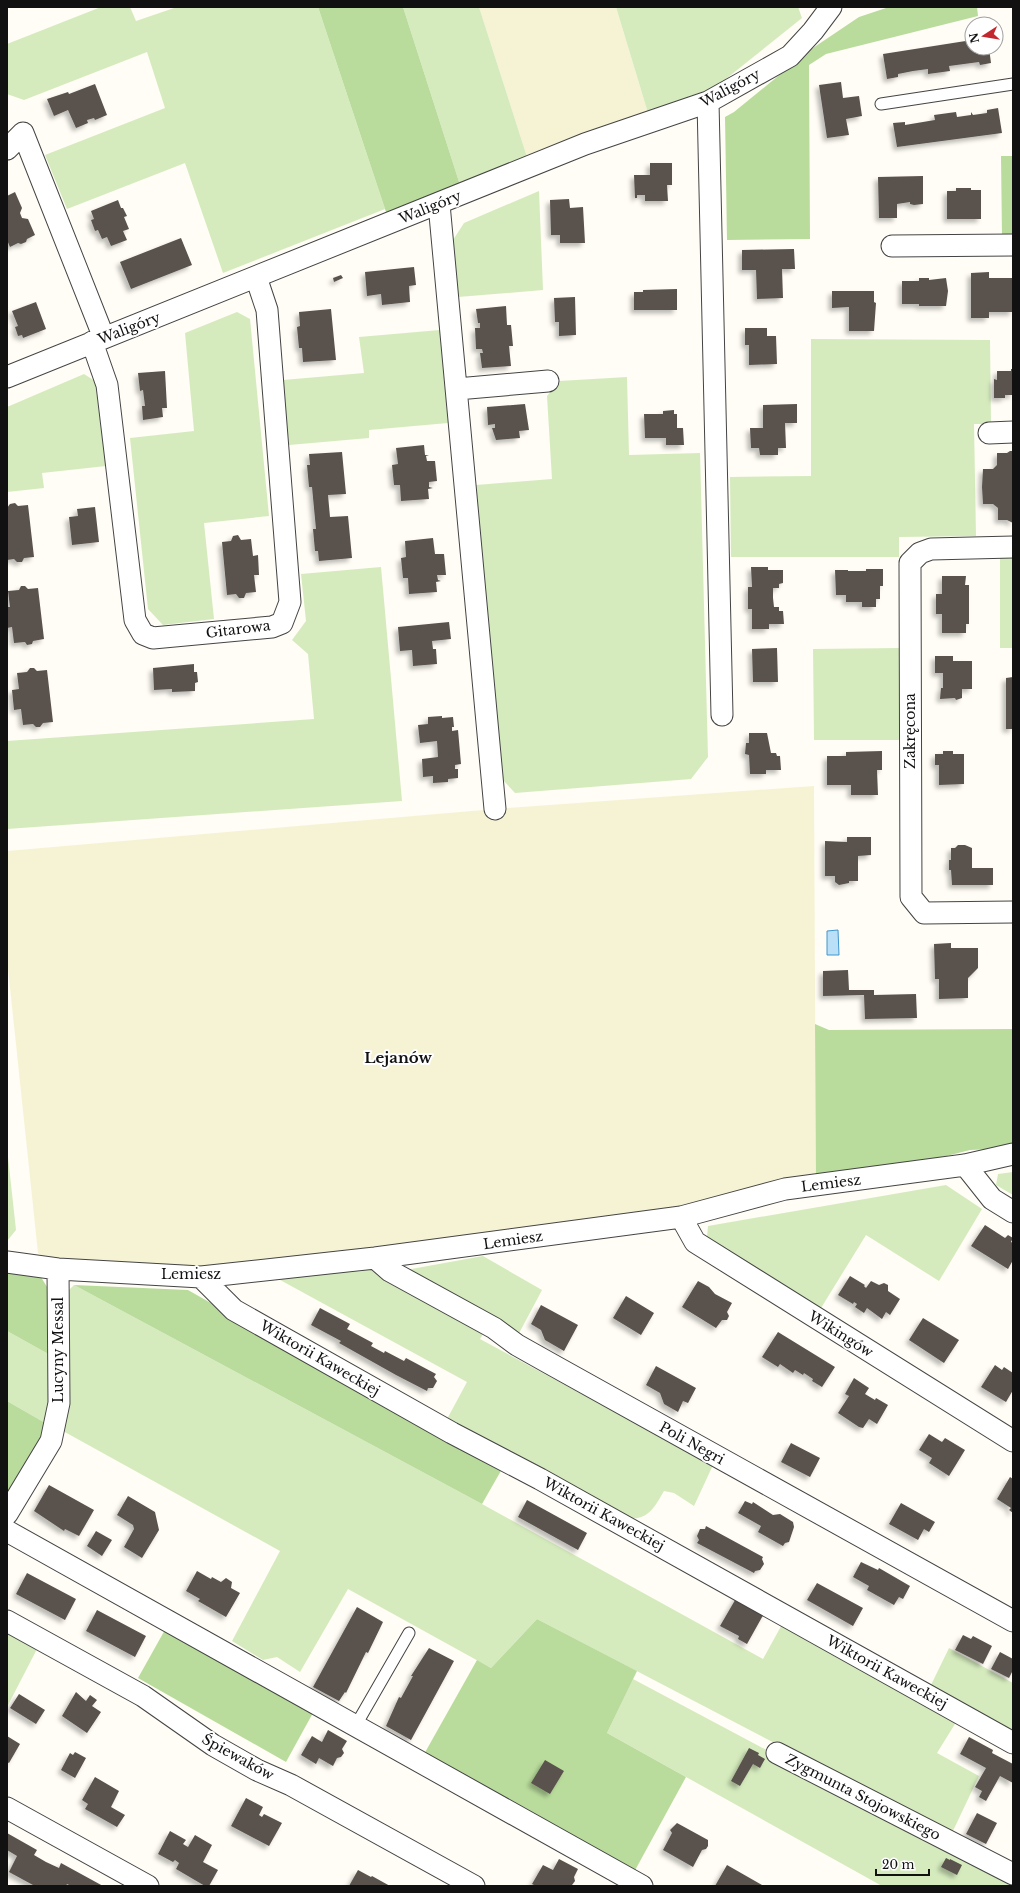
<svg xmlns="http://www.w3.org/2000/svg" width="1020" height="1893" font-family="'Libre Baskerville',serif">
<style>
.farmland{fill:#f6f3d4}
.green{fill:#d5ebbd}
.forest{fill:#b9dc9c}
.water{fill:#b9e0f7;stroke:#3f96cf}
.building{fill:#5a524d;filter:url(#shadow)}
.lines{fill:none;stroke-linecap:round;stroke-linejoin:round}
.lane-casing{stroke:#444;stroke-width:13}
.street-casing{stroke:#444;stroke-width:23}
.lane{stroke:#fff;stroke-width:11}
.street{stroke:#fff;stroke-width:21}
.labels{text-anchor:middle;stroke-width:4;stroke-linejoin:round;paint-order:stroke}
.street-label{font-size:14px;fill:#111;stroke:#fff}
.neighbourhood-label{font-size:15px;font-weight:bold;fill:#111;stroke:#fff}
</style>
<defs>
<filter id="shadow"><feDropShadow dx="-3.5" dy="3.5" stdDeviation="2" flood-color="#0004"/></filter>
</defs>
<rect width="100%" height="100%" fill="#fffdf5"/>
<path class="farmland" d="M479 7H616L648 113 528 160Z
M814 786 816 1182 696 1208 374 1254 191 1270 45 1258 38 1253 7 959V851L495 809Z"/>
<path class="green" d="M101 7H130L136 21 177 7H318L385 209 223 273 185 163 67 209 45 155 165 108 147 52 24 100 7 94V44Z
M403 7H479L528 160 461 188Z
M616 7H798L802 18 717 86 648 113Z
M539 191 543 290 458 297 453 240 464 223Z
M237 312 250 319 269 516 204 523 214 619 163 625 148 609 130 438 194 431 185 333Z
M440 330 448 423 369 430V438L289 445 283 380 364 373 359 337Z
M811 339 990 340 991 424H974L976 536 899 537V557H731L730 477 811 476Z
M84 374 95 381 106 466 42 473 44 488 7 492V407Z
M627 377 629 455 700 453 708 757 691 779 515 793 502 779 476 485 552 479 547 396 559 381Z
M1000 557H1013V648H1000Z
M381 567 402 801 7 829V741L314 719 308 654 292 640 306 621 301 574Z
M899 648 900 740H814L813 649Z
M7 1148 16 1230 7 1241Z
M1013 1172V1195L996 1185 998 1174Z
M946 1185 982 1209 939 1281 866 1235 821 1308 707 1237 708 1226Z
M483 1256 542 1290 517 1337 406 1270Z
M369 1265 483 1334 480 1339 713 1465 694 1506 674 1493 664 1491C654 1508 648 1521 626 1518L446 1421 467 1382 271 1275Z
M74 1285 482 1504 763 1659 785 1619 958 1719 937 1753 979 1776 951 1835 537 1619 491 1668 348 1589 300 1672 277 1657 263 1660 232 1641 280 1551 63 1431 64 1295Z
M7 1331 52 1356 51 1395 47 1424 7 1401Z
M7 1633 37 1649 7 1707Z
M949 1648 1013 1683V1734L930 1687Z
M633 1679 1011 1880 1013 1886H882L607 1733Z"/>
<path class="forest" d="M318 7H403L461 188 388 218Z
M889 7H977L978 16 826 54 809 65 810 239 727 240 725 117 734 112 810 50 859 17Z
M1001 156H1013V236L1002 237Z
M815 1024 829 1030 1013 1029V1148L970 1150 919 1163 816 1182Z
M7 1270 39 1274 49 1290 52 1356 7 1331Z
M74 1285 188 1290 502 1469 482 1504Z
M7 1401 47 1424 43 1442 7 1501Z
M537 1619 637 1671 607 1733 686 1777 633 1874 423 1756 477 1660 491 1668Z
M166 1628 314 1711 286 1762 138 1678Z"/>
<path class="water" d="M838 930 839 955H827V931Z"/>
<path class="building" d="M972 40V48H989L991 63 980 65 979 62 949 66 950 71 928 74V69L913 71 898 74V77L887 79 883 54Z
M841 82 843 98 859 96 862 116 846 119 849 135 827 138 819 85Z
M95 84 107 115 95 120 94 118 87 120 88 123 76 128 68 110 54 116 47 99 68 92 69 94Z
M998 108 1002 133 897 147 893 123 905 122V125L935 120 934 115 956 112 957 117 971 115V112L973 115 987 113V110Z
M650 163H672V185H667L668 201H645V195H637V198H635L634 175H650Z
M923 176V204L914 205 910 204V202L897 204V218H879L878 177Z
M956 188H971V190H981V219H947V191H956Z
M15 192 22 208 20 213 22 218 28 219 35 235 27 239 26 242 21 244 18 243 10 247 7 240V196Z
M569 199 570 208 583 207 585 243H560V235H551L550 200Z
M118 200 121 208H123L127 216 124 217 129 229 123 231 127 240 111 246 107 237 102 239 98 230 95 231 91 220 94 219 91 211Z
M181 238 192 265 131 289 120 262Z
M794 249 795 269H782L783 298 757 299 756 270H742V250Z
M414 267 416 285 409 286 410 302 382 305 381 294 367 296 365 272Z
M989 272V278H1013V312H989V318H971V273Z
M341 275 343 278 334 282 333 278Z
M919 278H929V280L946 278 948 291 946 306H919V304H902V281H919Z
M677 289V310H634V292H643V290Z
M832 291H874V302L876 303 874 331H849V307L832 308Z
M575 297 576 335 559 336V322H555L554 298Z
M36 302 46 329 23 338 22 335 18 336 15 327 18 326 12 311Z
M506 306 507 325H511L513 346H509L511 366 482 368 480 353H483L482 349H476L475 328H480V323H478L476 309Z
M331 309 336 360 303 362 302 348H299L297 327 300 326 299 312Z
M745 328H767V336H776L777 364 749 365V345H745Z
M1011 369H1013V395H1005V398H994V379L997 380V371H1011Z
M165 371 167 408H162L163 417 143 420 142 406H145L143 390 140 391 138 373Z
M525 404 529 430 519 431 520 438 496 440 492 428H495V424L488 425 487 407Z
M797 404V423H785L786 448H778V455H760L759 448H751L750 428H763V405Z
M674 410V414H677V428H683L684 445H666V438H645L644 414H663V411Z
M424 445 425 455H429L426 456 427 461H435L437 481 429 482V487L433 488 428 489 429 499 401 501 400 485H394L392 465 398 464 396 448Z
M1010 451H1013V523L1007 520H998V508L993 504H983L982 487 983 469H993L997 465V453H1007Z
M342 452 346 494 328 495 330 517 348 516 352 558 319 561 318 551H315L313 529H316L312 487H309L307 465H310L309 454Z
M15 503 18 506 28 505 34 557 24 558 22 562H17L14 559 7 560V508L10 504Z
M95 507 99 542 72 545 69 517 78 516 77 509Z
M238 535 241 540 251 539 253 556 258 555 259 575H254L256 592 246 593 244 598H239L236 594 227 595 222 542 231 541 233 536Z
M433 538 435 554H444L446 575H437L438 580 441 581 436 582 437 592 409 594 408 578H403L401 558 406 557 405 541Z
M751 567H768V570H783V583L779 584V588H773V598L774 607H779V611H783L784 624H769V629H752V609H748V587H752Z
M866 569H883V586H880V599H876V607H862V602H846V595H836L835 570H848V571H866Z
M942 576H966L965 585H969V624H966V633H942V614H936V594H942Z
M21 586H25L28 589 38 588 44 639 33 641 32 644 27 645 25 642 14 643 12 627 7 628V607H10L8 591 19 590Z
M449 622 451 639 432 641 433 649H436L437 664 413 666 412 650 400 651 398 627Z
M777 648 778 682H753L752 649Z
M935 656H953V661H972V689H962V698L956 700 955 698 940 699 941 688H943V673H935Z
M194 664V672H197L198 682 195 683V691L172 692V689L154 690 153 668Z
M30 668H34L37 671 47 670 53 722 43 723 40 727H36L33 724 23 725 21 709 14 710 12 690 19 689 17 673 27 672Z
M1013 677V729H1006V678Z
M442 716V718L453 717 454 727H452V731L458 730 461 764 455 765V769H458V778L448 779V782L433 783V776L423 777 422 759 438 757 437 741 420 743 418 725 428 724V717Z
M749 733H767L771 753H776L777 756H780L781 770H766V774H750L749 755 745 754 746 743H749Z
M882 751V770H877L878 795H851V785H827V756H846V752Z
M943 751H953V754H964V784L939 785V765H935V754H943Z
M847 837H871V855L858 856V881H849V883L839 885 835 882V876H825V841L847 842Z
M958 845H965L972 848V868H993V885H952L951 870H949V860H951V848H955Z
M951 943V948H978V968L968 978V998L939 999V979H935L934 944Z
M848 970 849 990H874V995L916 994 917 1018 865 1019 864 995 823 996V971Z
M985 1225 1005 1238 1008 1235 1013 1238 1011 1242 1013 1243V1260L1008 1269 971 1246Z
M850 1276 865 1285 864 1286 866 1288 871 1281 879 1285 884 1283 888 1285V1291L900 1299 890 1315 886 1312 882 1319 867 1308 864 1313 855 1307 857 1304 854 1302 853 1304 838 1295Z
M698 1281 709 1287 715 1294 732 1303 727 1312 729 1316 727 1320H722L716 1328 682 1307Z
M626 1296 654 1313 641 1335 613 1318Z
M541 1305 578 1325 564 1351 545 1340 541 1330 531 1324Z
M320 1308 350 1324 347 1329 373 1343 371 1346 384 1353 385 1351 404 1361 406 1358 436 1374 434 1377 437 1381 433 1388H428L427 1391 396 1375 339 1343 341 1341 311 1325Z
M923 1318 959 1340 944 1363 909 1340Z
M778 1332 835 1367 822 1387 812 1381 813 1379 804 1373 803 1375 795 1370 793 1373 780 1364 778 1367 762 1357Z
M995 1365 1002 1370 1004 1367 1013 1373V1390L1006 1402 981 1387Z
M656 1366 696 1388 688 1403 683 1401 678 1412 664 1404 660 1393 646 1385Z
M854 1378 869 1388 865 1394 875 1400 876 1398 888 1405 877 1424 869 1419 863 1428 859 1427 838 1413 849 1396 845 1394Z
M929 1434 942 1442 945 1438 965 1450 949 1476 929 1463 932 1458 919 1450Z
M791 1443 820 1458 810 1477 781 1462Z
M1010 1477 1013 1479V1513L1009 1510 1011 1508 997 1499Z
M49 1485 94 1510 79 1536 65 1529 64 1531 34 1511Z
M128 1496 155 1512 159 1530 142 1558 124 1547 134 1529 133 1525 117 1515Z
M527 1500 587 1533 578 1550 518 1517Z
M745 1501 752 1504 753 1502 773 1515 780 1514 793 1522 794 1527 789 1542 785 1543 783 1546 758 1532 761 1526 738 1513Z
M901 1503 935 1522 929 1532 924 1529 918 1540 889 1524Z
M706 1526 763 1557 762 1559 764 1564 760 1570 755 1571 754 1573 697 1543 699 1540 697 1536 700 1529H705Z
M96 1531 112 1540 102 1556 87 1546Z
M861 1562 878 1570 879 1568 910 1586 903 1599 899 1597 894 1605 867 1590 869 1586 853 1577Z
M197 1571 211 1579 212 1577 221 1582 226 1578 232 1582 231 1588 240 1593 226 1617 198 1601 200 1599 186 1591Z
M27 1573 76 1599 65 1620 16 1594Z
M817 1583 863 1608 853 1626 807 1600Z
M738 1595 766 1610 747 1644 738 1639 739 1636 720 1626Z
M357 1607 383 1622 368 1653 366 1652 346 1693 345 1692 339 1701 313 1687Z
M97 1610 146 1636 135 1657 86 1631Z
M963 1635 971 1639 973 1636 992 1646 983 1664 955 1650Z
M429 1648 454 1661 411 1740 386 1726 399 1697 401 1698 413 1676H411Z
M1000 1652 1013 1659V1670L1009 1678 991 1669Z
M76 1692 86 1701 90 1695 97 1700 92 1706 101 1712 87 1733 62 1716Z
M19 1694 45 1710 36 1724 10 1708Z
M328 1730 347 1741 342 1749 344 1753 341 1757 337 1758 333 1766 319 1758 316 1764 301 1755 312 1736 322 1742Z
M7 1736 20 1744 9 1763 7 1762Z
M969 1737 993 1750 992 1753 1013 1764V1783L1000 1776 986 1801 979 1797 982 1791 975 1787 986 1768 960 1754Z
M749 1748 759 1753 758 1755 765 1759 760 1768 753 1764 740 1786 731 1781Z
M75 1752 86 1758 75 1778 61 1770 70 1753 73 1755Z
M545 1760 564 1771 550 1794 531 1783Z
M95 1777 119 1791 111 1807 125 1815 117 1827 85 1809 88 1804 82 1800Z
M246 1798 263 1807 259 1815 262 1817 264 1814 282 1823 269 1846 231 1826Z
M977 1813 997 1823 986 1844 966 1834Z
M677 1823 708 1840V1846L706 1849 702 1850 693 1867 663 1850 672 1833 670 1830Z
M170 1831 186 1840 183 1844 188 1847 195 1835 212 1845 203 1862 218 1870 209 1886H205L176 1869 179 1863 175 1860 173 1862 158 1854Z
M7 1833 37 1850 34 1855 46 1862 59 1868 61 1863 103 1886H71L67 1884 66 1886 33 1885 9 1872 17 1856 7 1850Z
M946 1858 950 1860V1859L962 1865 957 1875 941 1867Z
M559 1859 578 1869 574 1877 575 1881 572 1885 536 1886 532 1884 543 1865 553 1870Z
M727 1865 762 1885 761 1886H715Z
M358 1870 371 1877 372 1876 390 1886H349Z"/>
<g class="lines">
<g class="lane-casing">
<path id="lane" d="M881 104 1013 84
M356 1725 409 1633"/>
</g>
<g class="street-casing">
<path id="street" d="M708 102 722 715
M7 149 23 133 104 338
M439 204 495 809
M892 246 1013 245
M92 342 107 385 135 620 143 634 153 638 272 627 282 623 290 602 267 310 256 277
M7 377 585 144 708 102 790 56 813 31 831 7
M457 389 548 381
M989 433 1013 432
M1013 547 931 549 920 553 910 563 911 897 924 913 1013 912
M965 1165 992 1199 1013 1212
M681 1217 695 1242 1013 1441
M375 1258 390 1271 494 1328 517 1345 549 1363 1013 1621
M7 1262 58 1269 201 1277 375 1258 681 1217 785 1189 965 1165 1013 1154
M201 1277 234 1310 452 1433 540 1479 1013 1743
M7 1514 51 1441 59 1403 58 1269
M7 1531 642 1886
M7 1621 143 1696 213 1745 257 1770 291 1785 474 1886
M777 1753 1013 1874
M7 1808 148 1886"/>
</g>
<use href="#lane" class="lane"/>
<use href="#street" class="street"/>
</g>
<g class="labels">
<g class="street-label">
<text transform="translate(730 88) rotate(-28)" y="5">Waligóry</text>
<text transform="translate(430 207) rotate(-22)" y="5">Waligóry</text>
<text transform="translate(129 328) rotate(-21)" y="5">Waligóry</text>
<text transform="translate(238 629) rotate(-7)" y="5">Gitarowa</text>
<text transform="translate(910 731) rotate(-90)" y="5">Zakręcona</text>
<text transform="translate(831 1183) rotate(-7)" y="5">Lemiesz</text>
<text transform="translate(513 1240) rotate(-8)" y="5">Lemiesz</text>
<text x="191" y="1279">Lemiesz</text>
<text transform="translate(841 1334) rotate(32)" y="5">Wikingów</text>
<text transform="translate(58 1350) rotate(-90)" y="5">Lucyny Messal</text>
<text transform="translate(320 1358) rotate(30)" y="5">Wiktorii Kaweckiej</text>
<text transform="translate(692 1443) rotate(29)" y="5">Poli Negri</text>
<text transform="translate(604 1514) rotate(29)" y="5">Wiktorii Kaweckiej</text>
<text transform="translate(887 1672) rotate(29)" y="5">Wiktorii Kaweckiej</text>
<text transform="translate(238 1757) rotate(29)" y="5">Śpiewaków</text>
<text transform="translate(863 1797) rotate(27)" y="5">Zygmunta Stojowskiego</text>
</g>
<g class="neighbourhood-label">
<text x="398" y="1063">Lejanów</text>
</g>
</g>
<rect width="1020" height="1893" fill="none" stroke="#111111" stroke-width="16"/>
<g transform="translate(984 36) rotate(258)"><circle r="19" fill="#ffffff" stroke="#a0a0a0"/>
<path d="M0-3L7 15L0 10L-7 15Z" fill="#c4262e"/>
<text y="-6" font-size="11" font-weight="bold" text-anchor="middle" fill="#111111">N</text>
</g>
<path d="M876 1869v6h53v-6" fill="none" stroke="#111111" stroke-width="2"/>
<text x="882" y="1869" font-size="12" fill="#111111" stroke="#ffffff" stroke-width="3" paint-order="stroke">20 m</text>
</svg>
